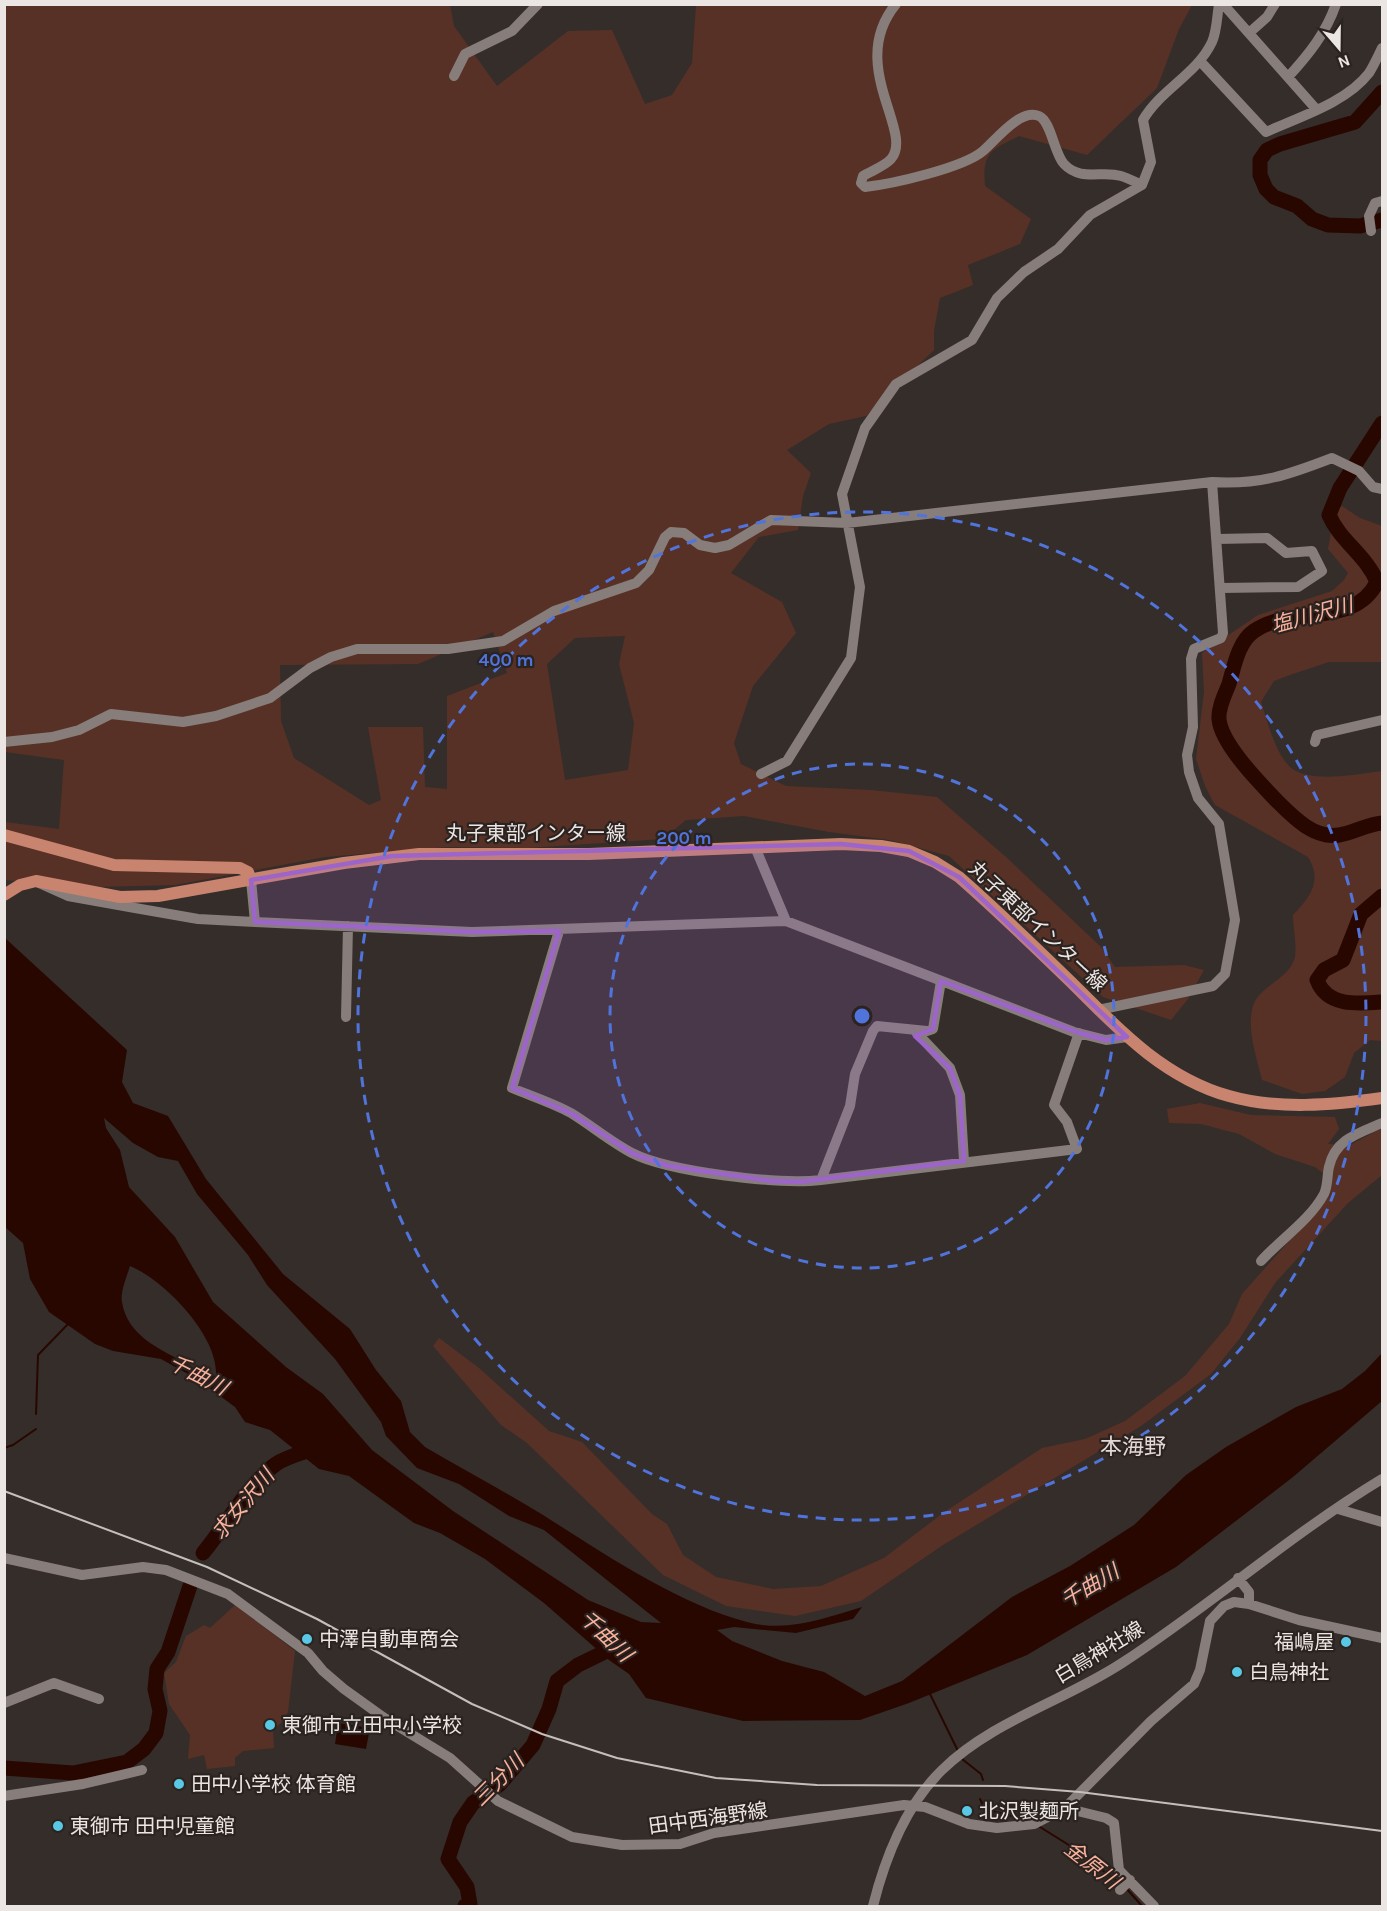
<svg xmlns="http://www.w3.org/2000/svg" width="1387" height="1911" font-family="Karla,'Noto Sans JP',sans-serif">
<style>
.green{fill:#583126;fill-rule:evenodd}
.water{fill:#290701;fill-rule:evenodd}
.lines{fill:none;stroke-linecap:round;stroke-linejoin:round}
.stream{stroke:#290701;stroke-width:2}
.river{stroke:#290701;stroke-width:15}
.minor{stroke:#877d7a;stroke-width:10}
.major{stroke:#c98470;stroke-width:12}
.rail{stroke:#c5bfbc;stroke-width:2}
.marked{fill:#9d64ca;fill-opacity:0.2;stroke:#9d64ca;stroke-width:4.5;stroke-linejoin:round}
.ring{fill:none;stroke:#5074db;stroke-width:3;stroke-dasharray:10 8}
.poi-dot{fill:#59c8e4;stroke:#2b2320;stroke-width:2}
.labels{text-anchor:middle;stroke-width:4.5;stroke-linejoin:round;paint-order:stroke}
.street-label{font-size:20px;fill:#ebe5e3;stroke:#2b2320}
.poi-label{font-size:20px;fill:#ebe5e3;stroke:#2b2320;text-anchor:start}
.water-label{font-size:21px;font-style:italic;fill:#f9b19c;stroke:#2b2320}
.quarter-label{font-size:22px;fill:#e4d8d5;stroke:#2b2320}
.centre{fill:#5074db;stroke:#2b2320;stroke-width:3}
.ring-label{font-size:18px;text-anchor:middle;font-weight:bold;fill:#5074db;stroke:#2b2320;stroke-width:4.5;stroke-linejoin:round;paint-order:stroke}
</style>
<rect width="100%" height="100%" fill="#352d2a"/>
<path class="green" d="M5 5H450L454 26 497 86 568 31 612 30 645 104 672 95 692 63 696 5H1192L1179 29 1157 88 1087 155 1019 136C991 150 982 152 985 186L1031 219 1020 244 968 265 973 285 940 298 934 331V350L866 416 829 424 787 450 811 473 803 496 798 530 759 537 731 573 782 602 796 633 753 686 734 743 741 764 786 786 871 790 937 797 1006 857 1101 947 1115 967 1184 965 1204 970 1188 999 1171 1020 1103 997 949 856 890 840 829 832 744 816 686 820 663 839 527 848 447 847 325 857 175 885 97 887 5 880V822L59 829 64 760 5 752ZM493 632 507 673 447 696V789L425 787 423 727H368L381 800 369 805 294 758 281 721 280 665 418 664ZM625 636 619 664 634 723 628 770 565 780 547 664 575 638Z
M1342 506 1360 518 1382 526V662H1329L1290 675 1274 681 1261 702C1268 722 1274 751 1290 767 1308 784 1359 774 1382 771V1041L1370 1040 1354 1053 1345 1077 1325 1091 1302 1094 1262 1080C1257 1058 1246 1029 1253 1006 1259 986 1290 979 1295 957 1297 945 1293 928 1293 915 1310 897 1323 881 1308 857L1215 805 1205 786 1196 759 1204 692 1202 653 1258 615 1332 591 1344 580 1348 573 1328 549 1335 510Z
M1200 1103 1251 1115 1335 1117 1339 1129 1328 1144 1350 1145 1382 1128V1175L1348 1203 1275 1283 1240 1338 1211 1374 1141 1426 943 1545 861 1601 795 1616 726 1606 663 1575 527 1443 501 1425 433 1346 439 1338 479 1368 549 1431 582 1442 652 1514 667 1524 683 1555 716 1577 773 1589 821 1586 884 1558 943 1513 1042 1448 1085 1439 1125 1421 1185 1376 1229 1324 1242 1294 1330 1195 1332 1180 1315 1167 1275 1154 1239 1134 1201 1124 1169 1123 1167 1109Z
M235 1605 295 1651 288 1712 282 1722 273 1730 274 1748 243 1751 235 1758V1766L207 1769 204 1755 188 1759 190 1735 169 1704 164 1673 176 1662 186 1636 204 1625 210 1628Z"/>
<path class="water" d="M5 938 127 1050 122 1082 133 1103 168 1116 206 1179 283 1274 350 1329 376 1370 401 1401 410 1432 425 1447C464 1470 504 1491 543 1515 603 1553 678 1604 747 1622 787 1633 825 1618 862 1607L853 1619 796 1633 734 1627 717 1630 732 1641 782 1661 824 1672 865 1696 902 1681 1012 1597 1070 1566 1134 1525 1186 1475 1226 1447 1296 1407 1342 1389 1365 1371 1382 1353V1401L1293 1477 1176 1567 1027 1655 909 1703 860 1720 743 1721 646 1698 629 1674 609 1660 544 1603 485 1559 440 1533 414 1523 349 1476 319 1469 270 1430 245 1422 235 1407 197 1379 161 1359 113 1351 95 1344 49 1312 30 1279 23 1243 5 1227ZM104 1118 133 1143 158 1157 178 1161 197 1194 248 1255 267 1285 335 1359 381 1422 386 1436 417 1468 459 1484 509 1516 544 1530 661 1623 641 1622 588 1600 453 1511 372 1450 323 1394 286 1367 213 1302 175 1237 129 1187 120 1150 106 1128ZM130 1266C164 1280 219 1336 216 1376 197 1373 197 1369 182 1361 157 1348 127 1334 122 1302 120 1292 127 1276 130 1266Z
M338 1723 370 1728 366 1749 335 1744Z"/>
<g class="lines">
<path class="stream" d="M36 1414 38 1355 68 1324
M4 1448 13 1445 36 1429
M930 1694 958 1751
M962 1759 981 1774 983 1780
M980 1799 985 1809 1019 1818
M1040 1827 1072 1847 1122 1885
M1126 1888 1142 1906"/>
<path class="river" d="M1382 92 1355 122 1280 144 1267 150 1260 160V175L1266 189 1274 197 1297 206 1312 219 1328 225 1360 226 1382 220
M1382 423 1340 488 1329 515C1340 541 1367 556 1377 582 1355 628 1291 605 1254 631 1238 642 1234 667 1229 684 1225 694 1218 708 1219 719 1221 744 1260 783 1277 801 1293 817 1314 839 1339 835 1354 833 1367 824 1382 823
M1382 896 1361 914 1343 960 1324 970 1317 980C1327 1007 1358 1004 1382 1002
M203 1553C225 1527 249 1483 276 1464 288 1456 306 1452 319 1447
M4 1768 73 1773 127 1762 144 1749 156 1733 160 1711 155 1689 157 1669 168 1652 190 1586
M465 1906 470 1904 467 1887 448 1859 460 1822 473 1803 500 1784 533 1745 549 1709 557 1681 578 1665 617 1646"/>
<path class="minor" d="M896 4C846 65 915 132 891 159 885 166 871 171 863 176L861 183 865 187C892 184 963 168 983 151 995 141 1020 108 1039 116 1051 121 1054 153 1064 164 1081 182 1102 170 1121 176 1128 178 1135 182 1142 185
M1223 4 1316 109
M1249 33 1267 17 1275 4
M1200 61 1266 132C1299 117 1346 103 1369 73 1374 65 1378 56 1382 48
M454 76 465 54 512 31 538 4
M1289 76C1309 54 1326 33 1336 4
M1371 231 1369 216 1375 203 1382 201
M1217 539 1267 538 1286 553 1312 551 1322 571 1298 587 1221 588
M4 742 52 737 79 730 111 714 183 722 216 716 270 698 310 668 331 657 357 649H448L503 641 554 611 636 583 649 570 665 537 671 532 684 533 700 545 715 548 729 545 771 520 847 523 1212 482C1260 485 1288 475 1332 458L1359 471 1373 487 1382 489
M1315 742 1317 735 1382 720
M761 774 787 761 851 658 860 587 842 494 865 428 896 384 972 340 997 298 1024 272 1058 249 1090 215 1142 185 1151 162 1143 120C1160 90 1197 74 1212 42 1217 31 1217 16 1219 4
M755 847 786 921
M251 880 255 922
M39 883 68 896 135 908 198 919 255 922 472 932 786 921 1074 1032 1106 1040 1127 1037
M559 931 512 1088C531 1096 553 1103 571 1113 592 1126 611 1142 632 1153 669 1172 780 1185 821 1180L850 1106 855 1074 873 1031 877 1026 927 1031 933 1029 941 981
M1098 1010 1213 986 1225 974 1235 920 1219 824 1198 798 1189 772 1187 755 1193 727 1191 659 1194 649 1221 638 1223 633 1212 482
M346 1017 348 926
M915 1031 950 1068 960 1095 964 1161
M821 1180 1077 1149 1067 1122 1054 1105 1079 1033
M1261 1261C1281 1239 1310 1220 1324 1194 1328 1186 1327 1175 1329 1167 1335 1139 1359 1133 1382 1123
M1338 1509 1382 1522
M4 1558 82 1575 143 1567 166 1570 228 1594 308 1653 323 1671 344 1689 383 1717 450 1758 498 1801 572 1837 622 1845 680 1844 714 1833 904 1805 925 1807 969 1824 997 1828 1034 1824 1065 1808 1151 1721 1194 1684 1200 1670 1210 1621 1224 1606 1234 1602 1249 1604 1299 1620 1382 1638
M1238 1578 1249 1592V1604
M4 1703 54 1683 99 1699
M4 1796 83 1784 142 1770
M1065 1808 1106 1818 1114 1823 1119 1870 1154 1906
M1120 1890 1130 1880
M873 1906C885 1858 905 1806 942 1770 992 1721 1064 1701 1122 1663 1211 1605 1291 1534 1382 1479"/>
<path class="major" d="M4 835 114 865 240 868 248 872 251 880
M4 895 20 885 36 881 120 897 158 896 344 863 419 854H589L841 844 881 846 909 851 935 862 959 877C998 911 1035 947 1072 983 1118 1029 1164 1078 1229 1096 1278 1110 1333 1105 1382 1098"/>
<path class="rail" d="M4 1491 207 1567 317 1619 472 1704 542 1734 617 1758 716 1778 817 1785 1005 1786 1080 1792 1382 1831"/>
</g>
<path class="marked" d="M841 844 909 851 959 877 1127 1037 1106 1040 1079 1033 941 981 933 1029 915 1036 950 1068 960 1095 964 1161 800 1182 771 1181 668 1166 633 1154 570 1113 512 1088 559 931 472 932 255 922 251 880 392 856Z"/>
<g class="ring">
<circle cx="862" cy="1016" r="252"/>
<circle cx="862" cy="1016" r="504"/>
</g>
<g class="poi-dot">
<circle cx="307" cy="1639" r="6"/>
<circle cx="1346" cy="1642" r="6"/>
<circle cx="1237" cy="1672" r="6"/>
<circle cx="270" cy="1725" r="6"/>
<circle cx="179" cy="1784" r="6"/>
<circle cx="967" cy="1811" r="6"/>
<circle cx="58" cy="1826" r="6"/>
</g>
<g class="labels">
<g class="street-label">
<text x="536" y="840">丸子東部インター線</text>
<text transform="translate(1038 926) rotate(43)" y="7">丸子東部インター線</text>
<text transform="translate(1099 1652) rotate(-31)" y="7">白鳥神社線</text>
<text transform="translate(708 1818) rotate(-8)" y="7">田中西海野線</text>
</g>
<g class="poi-label">
<text x="319" y="1646">中澤自動車商会</text>
<text x="1334" y="1649" text-anchor="end">福嶋屋</text>
<text x="1249" y="1679">白鳥神社</text>
<text x="282" y="1732">東御市立田中小学校</text>
<text x="191" y="1791">田中小学校 体育館</text>
<text x="979" y="1818">北沢製麺所</text>
<text x="70" y="1833">東御市 田中児童館</text>
</g>
<g class="water-label">
<text transform="translate(1312 615) rotate(-15)" y="7">塩川沢川</text>
<text transform="translate(198 1375) rotate(27)" y="7">千曲川</text>
<text transform="translate(243 1504) rotate(-50)" y="7">求女沢川</text>
<text transform="translate(1090 1586) rotate(-31)" y="7">千曲川</text>
<text transform="translate(606 1636) rotate(44)" y="7">千曲川</text>
<text transform="translate(498 1780) rotate(-45)" y="7">三分川</text>
<text transform="translate(1092 1865) rotate(38)" y="7">金原川</text>
</g>
<g class="quarter-label">
<text x="1133" y="1454">本海野</text>
</g>
</g>
<circle cx="862" cy="1016" r="9" class="centre"/>
<g class="ring-label">
<text x="506" y="666">400 m</text>
<text x="684" y="844">200 m</text>
</g>
<rect width="1387" height="1911" fill="none" stroke="#ebe5e3" stroke-width="12"/>
<g transform="translate(1339 48) rotate(160)" stroke="#2b2320" stroke-width="4.5" paint-order="stroke">
<path d="M0-4.5L10 22L0 15L-10 22Z" fill="#ebe5e3"/>
<text y="-9" font-size="16" font-weight="bold" text-anchor="middle" fill="#ebe5e3">N</text>
</g>
</svg>
